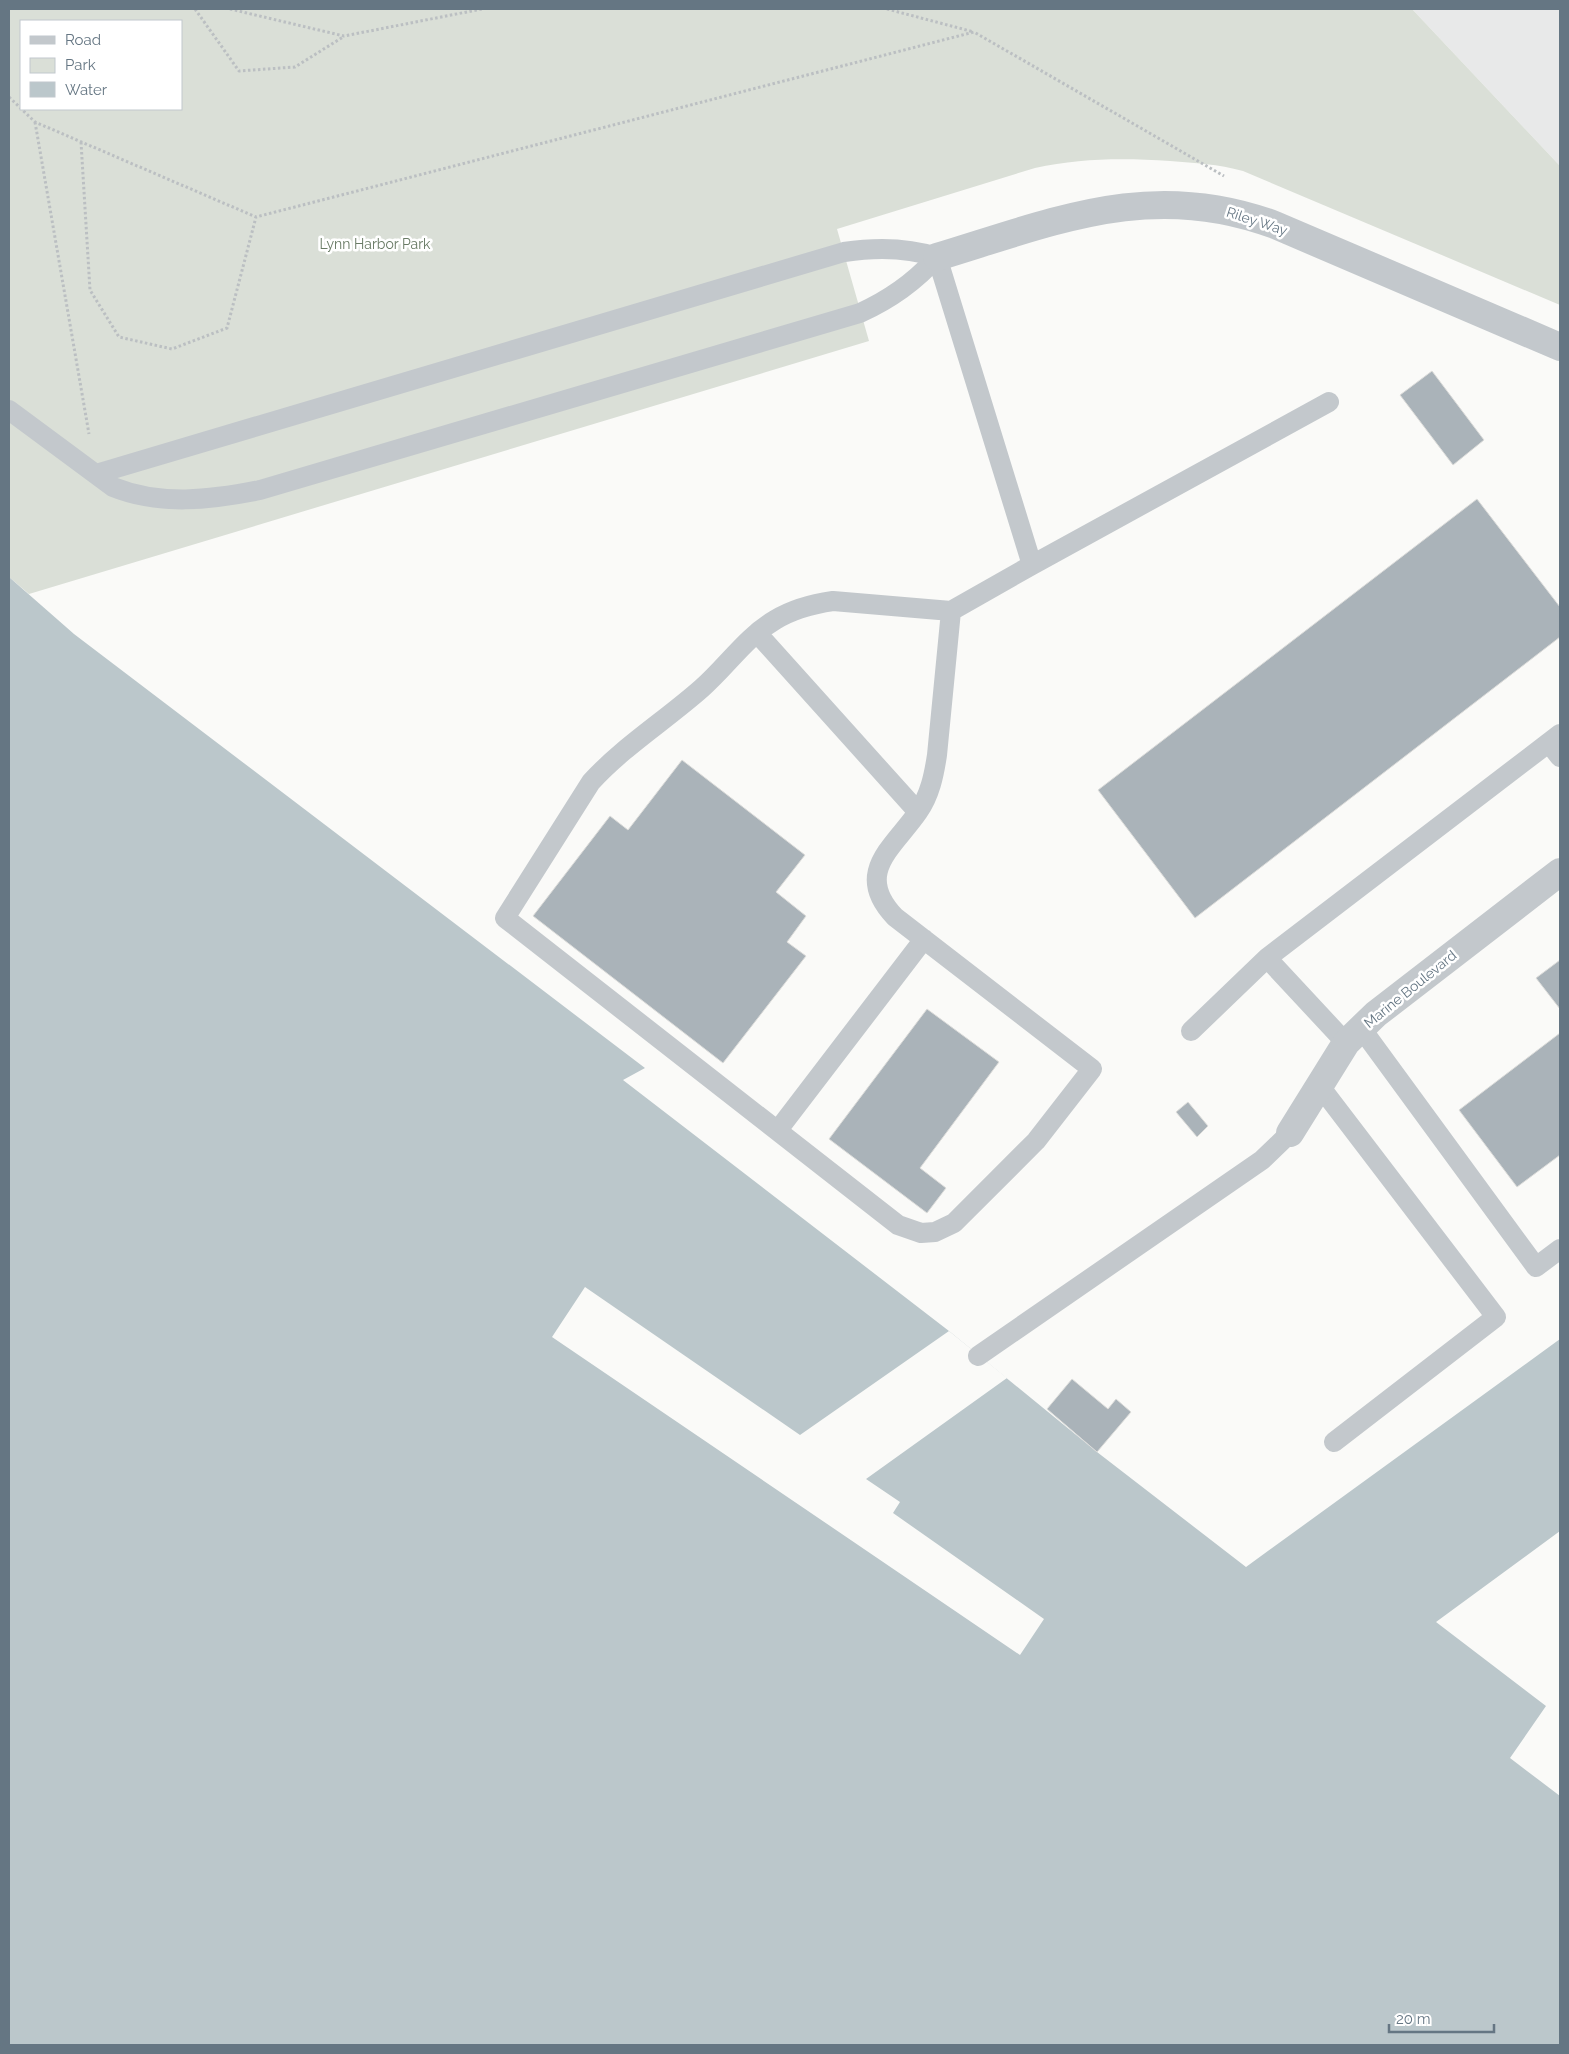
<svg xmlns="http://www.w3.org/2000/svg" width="1569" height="2054" font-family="Raleway,sans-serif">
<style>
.built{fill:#e8e9e9}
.green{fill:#dadfd7;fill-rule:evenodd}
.water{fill:#bbc7cb}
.pier{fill:#fafaf8}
.building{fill:#aab3b9;stroke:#dcdcda}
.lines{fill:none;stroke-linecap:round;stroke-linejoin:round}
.path{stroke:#bbbfc2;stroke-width:3;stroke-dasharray:2.5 2.5;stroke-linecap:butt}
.lane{stroke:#c3c8cc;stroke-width:20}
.street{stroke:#c3c8cc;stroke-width:28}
.labels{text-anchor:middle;stroke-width:5;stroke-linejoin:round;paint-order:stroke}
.street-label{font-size:14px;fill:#657683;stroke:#fff}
.park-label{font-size:14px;fill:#687a64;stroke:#fff}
</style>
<rect width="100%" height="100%" fill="#fafaf8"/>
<path class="built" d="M1412 9H1560V166Z"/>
<path class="green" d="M9 9H1412L1560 166V305L1243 171C1218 164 1195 163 1170 161 1124 158 1080 158 1035 168L837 229 869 341 29 594 9 577ZM21 21H181V109H21Z"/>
<path class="water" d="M9 577 74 634 645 1068 623 1080 949 1331 1097 1452 1246 1567 1560 1339V1531L1436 1622 1546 1706 1510 1758 1560 1796V2045H9Z"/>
<path class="pier" d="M585 1287 800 1435 949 1331 1007 1378 866 1479 900 1502 893 1513 1044 1619 1020 1655 552 1337Z"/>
<path class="building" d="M1432 371 1484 440 1453 465 1400 395Z
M1477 499 1560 607V637L1195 918 1098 790Z
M682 760 805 855 776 892 806 916 787 942 806 956 723 1063 533 916 610 816 628 830Z
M1560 960V1009L1536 978Z
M927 1009 999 1062 920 1168 946 1188 927 1213 829 1139Z
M1560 1033V1155L1517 1187 1459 1110Z
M1188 1102 1208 1126 1197 1137 1176 1112Z
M1072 1379 1108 1409 1116 1399 1131 1412 1097 1452 1047 1409Z"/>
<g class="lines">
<path class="path" d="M195 9 239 71 295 67 343 37
M230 9 344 36 482 9
M887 9 974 32
M9 97 35 122 256 217 974 32 1224 176
M35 122 89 434
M81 142 90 290 119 337 172 349 227 328 256 217"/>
<path class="lane" d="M937 257 1032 565
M9 410 113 487C160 506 211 500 260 490L860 313C891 299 915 282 937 257
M96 474 844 252C876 247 906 247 937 257
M951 611 937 755C934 775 930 795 918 812 893 848 853 873 895 917L1092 1069 1036 1141 954 1223 935 1232 921 1233 898 1225 505 918 591 782C624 746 666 720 702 688 727 666 746 637 775 620 793 609 812 604 833 601L951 611 1032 565 1329 402
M757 633 918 812
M1549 743 1560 757
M1361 1028 1536 1267 1560 1249
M1191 1031 1267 958
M1346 1043 1267 958 1560 734
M1319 1085 1496 1317 1334 1442
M778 1130 924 939
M978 1356 1262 1160 1290 1133"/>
<path class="street" d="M937 257C1056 221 1152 179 1275 225L1560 347
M1290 1133 1346 1043 1376 1014 1560 872"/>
</g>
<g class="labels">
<g class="street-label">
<text transform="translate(1257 221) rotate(18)" y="5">Riley Way</text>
<text transform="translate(1410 989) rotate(-39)" y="5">Marine Boulevard</text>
</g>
<g class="park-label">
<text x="375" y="249">Lynn Harbor Park</text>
</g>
</g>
<rect width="1569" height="2054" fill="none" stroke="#657683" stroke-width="20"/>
<rect x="20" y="20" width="162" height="90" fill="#ffffff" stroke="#c1c8cd"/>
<rect x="30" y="36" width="25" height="8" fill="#c3c8cc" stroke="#c1c8cd"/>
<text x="65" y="45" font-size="15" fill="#657683">Road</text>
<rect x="30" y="58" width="25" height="15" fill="#dadfd7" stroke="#c1c8cd"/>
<text x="65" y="70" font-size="15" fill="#657683">Park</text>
<rect x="30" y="82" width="25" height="15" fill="#bbc7cb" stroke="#c1c8cd"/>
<text x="65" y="95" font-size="15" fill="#657683">Water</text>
<path d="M1389 2024v8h105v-8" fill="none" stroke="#657683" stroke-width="2.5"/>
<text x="1396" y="2024" font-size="15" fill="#657683" stroke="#ffffff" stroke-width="4" paint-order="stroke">20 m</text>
</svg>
